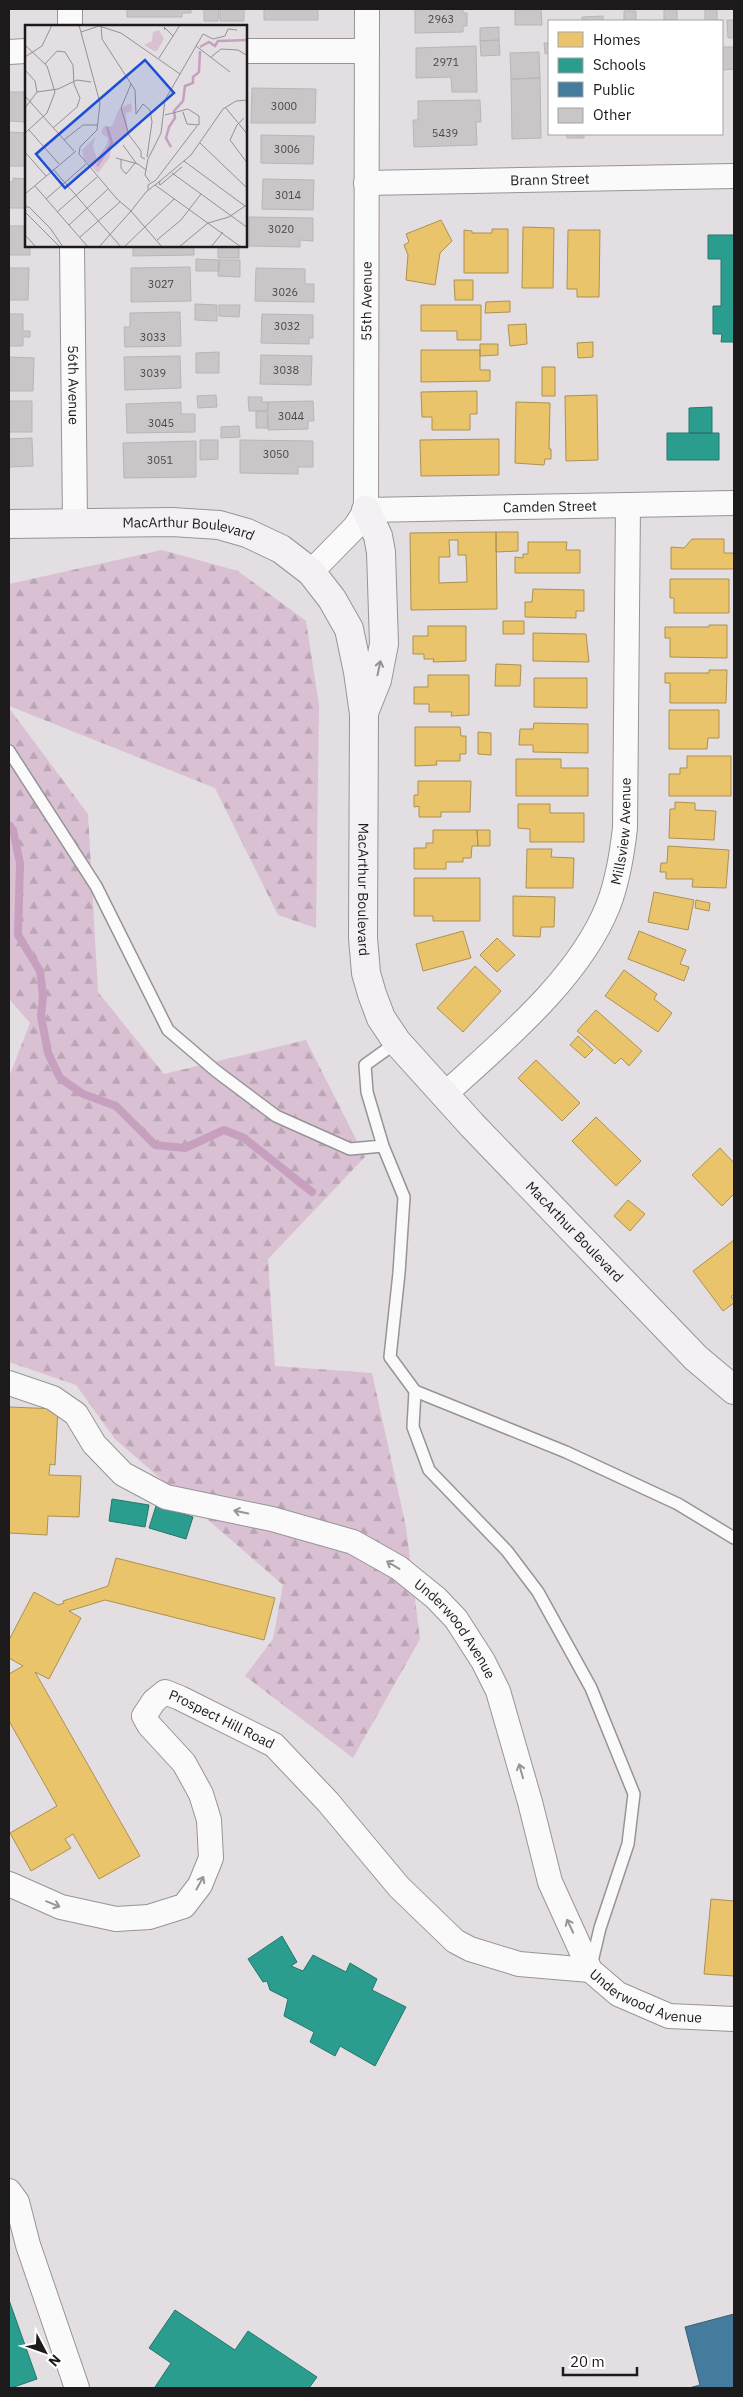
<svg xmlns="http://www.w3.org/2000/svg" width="743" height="2397" font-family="'IBM Plex Sans',sans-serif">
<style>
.forest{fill:url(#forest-firs)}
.homes{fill:#e9c46a;stroke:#ac9153;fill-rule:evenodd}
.schools{fill:#2a9d8f;stroke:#26766c}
.public{fill:#457b9d;stroke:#395e76}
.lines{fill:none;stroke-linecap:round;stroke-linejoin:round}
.stream{stroke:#c6a0be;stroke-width:8}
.building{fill:#c9c6c8;stroke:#b9b4b8}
.lane-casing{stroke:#979497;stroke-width:14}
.street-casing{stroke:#979497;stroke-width:26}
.secondary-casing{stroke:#979497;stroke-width:30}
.lane{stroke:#fbfafb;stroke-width:11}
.street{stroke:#fbfafb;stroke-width:24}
.secondary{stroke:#f3f1f3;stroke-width:28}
.oneway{stroke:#939092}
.oneway2{stroke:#979597}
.labels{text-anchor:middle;stroke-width:5;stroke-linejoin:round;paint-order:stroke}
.number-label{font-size:11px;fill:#494648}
.street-label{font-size:14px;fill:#1d1a1c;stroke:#fff}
.inset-river{fill:none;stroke:#c6a0be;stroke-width:2.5}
.inset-road{fill:none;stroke:#949093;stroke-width:1}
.view{fill:#1d4ed8;fill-opacity:0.15;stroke:#1d4ed8;stroke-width:2.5}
.inset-edge{fill:none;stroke:#1d1a1c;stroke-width:2.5}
</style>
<defs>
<pattern id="forest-firs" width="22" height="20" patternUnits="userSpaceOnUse" patternTransform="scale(1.25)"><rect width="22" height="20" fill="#d9c1d3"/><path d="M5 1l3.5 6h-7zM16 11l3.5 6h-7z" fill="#baa5b5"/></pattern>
</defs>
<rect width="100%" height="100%" fill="#e3dee2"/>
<path class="forest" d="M162 550 238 571 306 621 319 705 316 928 278 915 215 788 9 706V584Z
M9 708 88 814 98 992 164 1074 306 1040 365 1157 268 1259 275 1366 372 1373 406 1527 420 1639 353 1758 245 1676 273 1639 283 1585 115 1439 76 1385 9 1362V1077L30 1023 9 999Z"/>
<path class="homes" d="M441 220 452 241 440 253 435 285 406 280 408 255 404 245 409 242 406 234Z
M523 227 554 228 553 288H522Z
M492 229H508V273H464V230L472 231V233H492Z
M568 230H600L599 297H577V289H567Z
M454 280H473V300H455Z
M510 301V312L485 313 486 302Z
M421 305H481V340H457V331H421Z
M526 324 527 344 510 346 508 325Z
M593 342V357L578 358 577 343Z
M480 344H498V355L480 356Z
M421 350H480V370H490V381L421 382Z
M542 367H555V396H542Z
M477 391V414H470V430H432V417H422L421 392Z
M597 395 598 460 566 461 565 396Z
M516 402 550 403 549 449H551V459H545L544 465 515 463Z
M499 439V475L421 476 420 440Z
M496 532 497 609 411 610 410 533ZM449 540H458V555H466L467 582 439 583V557H450Z
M496 532H518V551L496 552Z
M692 539H724V553H734V569H671V547L684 548Z
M528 542H567L566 550H580V573H515V557L523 558V554H528Z
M670 579H729V613H674V598H670Z
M533 589 584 590V611H576V618L525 617V602H532Z
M503 621H524V634H503Z
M709 625H727V658L670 657V638H665V627H709Z
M428 626H466V661L433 662 434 659H424V654H413V636H428Z
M533 633 586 634 589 662 533 661Z
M496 664 521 665 520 686H495Z
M709 670H727L726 703H670V683H665V673H709Z
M428 675H469V715L451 716 452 712H429V704H414V687H428Z
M534 678H587V708L534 707Z
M669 710H719V738H708L707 749H669Z
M534 723 588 724V753L533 752V745H519L520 729H533Z
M415 727H460L461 736H466V754H460V761H436L437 765 415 766Z
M478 732 491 733V755L478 754Z
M687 756H731V796H669V774H680V768H687Z
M516 759H561V768H588V796H516Z
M418 781H471L470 812H441V817H419V806L414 807V795H418Z
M675 802 695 803V810L716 811 714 840 669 838 670 809H675Z
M518 804H550V813H584V842H530V829L518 828Z
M433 830H477L478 846H472L471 858H463V862H446V869H414V848H426V843H433Z
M477 830H490V846H478Z
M668 846 729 850 726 888 692 887 693 879H666V872H660L661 863H667Z
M527 849H552L551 857 574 858 573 888H526Z
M414 878H480V921H433V916H414Z
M654 892 694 900 688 930 648 922Z
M513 896 555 897 554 927H541L540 937 513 936Z
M696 900 710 903 709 911 695 908Z
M463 931 471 958 423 971 416 944Z
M639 931 686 950 680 964 689 967 684 981 628 959Z
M497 938 515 955 497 972 480 955Z
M475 966 501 991 463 1032 437 1008Z
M624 970 657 994 654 999 672 1013 658 1032 605 996Z
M596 1010 642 1051 629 1066 621 1058 615 1064 577 1031Z
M578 1036 593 1050 585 1058 570 1045Z
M536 1060 580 1103 562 1121 518 1078Z
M596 1117 641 1161 616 1186 572 1141Z
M720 1148 734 1163V1194L722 1206 692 1175Z
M628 1200 645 1214 630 1231 614 1216Z
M734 1240V1294L731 1297 734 1299V1303L723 1311 693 1271Z
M9 1407 58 1409 55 1465 50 1464 49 1475 81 1476 79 1517 48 1516 47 1535 9 1533Z
M116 1558 275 1598 264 1640 105 1600 69 1611 81 1618 49 1679 35 1672 140 1856 99 1879 73 1834 65 1839 71 1848 31 1871 10 1833 57 1806 9 1721V1674L23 1666 9 1658V1640L34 1592 58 1605 64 1603 63 1601 108 1586Z
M711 1899 734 1901V1976L704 1974Z"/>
<path class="schools" d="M708 235H734V342H721L722 334H713V306H721V259H708Z
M712 407V433H689V408Z
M667 433H719V460H667Z
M112 1499 149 1505 145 1527 109 1521Z
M156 1506 193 1517 186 1539 149 1528Z
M282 1936 297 1962 291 1966 303 1971 313 1955 346 1972 350 1963 377 1979 372 1990 406 2007 375 2066 340 2046 335 2056 310 2042 314 2032 284 2016 288 1999 270 1990 267 1981 263 1982 248 1959Z
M9 2300 37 2379 11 2388H9Z
M175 2310 235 2350 248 2331 317 2377 309 2388H157L155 2387 171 2363 149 2348Z"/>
<path class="public" d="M734 2314V2388H689L700 2385 685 2327Z"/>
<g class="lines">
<path class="stream" d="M9 825 13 830 20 863 18 935 40 971 43 996 41 1016 48 1053 60 1078 83 1094 116 1106 155 1145 185 1148 224 1130 244 1138 312 1192"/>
</g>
<path class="building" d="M127 9H191V13H182V17H127Z
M204 9H219L218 21H204Z
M220 9H244V21H220Z
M264 9H318V20H264Z
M415 9H463V13H467V26H463V32L415 33Z
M515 9H541L542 25H515Z
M664 9H677V20H664Z
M705 9H717V21H705Z
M624 11H636V20L652 21H624Z
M603 16V21H582V17Z
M727 20H734V38H728Z
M499 27V40L480 41V28Z
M499 40 500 55 481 56 480 41Z
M544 43H549V53L545 54Z
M476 46 477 92H452L451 77 416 78V48Z
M722 47H734V69L722 70Z
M539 52 540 78 511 79 510 53Z
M540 78 541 138 512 139 511 79Z
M252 88 316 89 315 123H251Z
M9 92H25L26 122 9 121Z
M480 100 481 122H476L477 145 414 147 413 120H418V101Z
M9 132 26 133V166H9Z
M567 134H584V138H567Z
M261 135 314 136 313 164 261 163Z
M13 178 26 179V208H9V182H13Z
M263 179 314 180 313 210 262 209Z
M249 217 313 218V241L300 240V247L249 246Z
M9 226H26V246H30V255H9Z
M133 246H194V255L133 256Z
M218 246H239V258H218Z
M196 259 219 260V271H196Z
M219 260H240V277L218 276Z
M190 267 191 301 131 302V268Z
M9 268H29L28 300H9Z
M256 268 305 269V284H314V302L255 301Z
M195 304 217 305V321L195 320Z
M219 305H240L239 317 219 316Z
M180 312 181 346 125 347 124 327H130V313Z
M9 314H23V331H30V337H23V346H9Z
M262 314 313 315V338H309V344L261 343Z
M219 352V373H196V353Z
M261 355 312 356 311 385 260 384Z
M180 356 181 388 125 390 124 357Z
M9 357 34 358 33 391H9Z
M216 395 217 407 198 408 197 396Z
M248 397H262V402H268L267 411H249Z
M9 401H32V432H9Z
M313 401 314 421H308V429L268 430V402Z
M181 402V414H195V432L127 433 126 404Z
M256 411H267L268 428H256Z
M239 426 240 437 221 438V427Z
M32 438 33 466 9 467V439Z
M200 440H218V459L200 460Z
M240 440 313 441V467H298V474L240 473Z
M196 441V477L124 478 123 443Z"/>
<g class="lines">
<g class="lane-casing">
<path id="lane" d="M9 751 96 886 168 1030 216 1071 276 1116 350 1149 383 1146
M397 1042 365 1065 367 1092 383 1146 404 1197 399 1273 390 1357 415 1391 566 1452 678 1504 734 1538
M415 1391 413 1427 429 1470 507 1551 538 1592 591 1688 634 1794 628 1844 600 1928 591 1966"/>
</g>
<g class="street-casing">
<g id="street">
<path d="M70 26V9"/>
<path d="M246 51H367"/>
<path d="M9 52 26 51"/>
<path id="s1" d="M366 183 734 176"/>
<path id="s2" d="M72 246 75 522"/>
<path id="s3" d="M366 510 734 503"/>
<path id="s4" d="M311 572 355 527 366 510 367 9"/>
<path id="s5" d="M444 1095C502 1042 579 979 608 906 618 881 622 854 625 828L628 505"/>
<path id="s6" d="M9 1383 53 1398 76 1414 94 1444 123 1474 166 1497 272 1519 353 1542 399 1568 436 1598 456 1619 483 1661 498 1691 530 1802 550 1882 590 1970 618 1994 669 2016 734 2019"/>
<path id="s7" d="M9 1884 61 1907 116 1919 149 1917 184 1906 200 1885 211 1858 209 1820 201 1794 184 1763 149 1725 144 1716 154 1701 165 1692 180 1698 274 1745 328 1802 399 1887 455 1941 470 1949 519 1964 590 1970"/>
<path d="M9 2191 17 2202 28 2245 77 2388"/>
</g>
</g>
<g class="secondary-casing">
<g id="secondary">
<path id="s8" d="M9 524 172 522 219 525 247 533 281 549 311 572 332 599 349 629 358 672 364 714 363 938 366 973 372 994 381 1018 397 1042 472 1125 696 1358 734 1390"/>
<path d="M365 710 377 680 384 644 381 552 378 536 366 510"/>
</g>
</g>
<use href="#lane" class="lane"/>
<use href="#street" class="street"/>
<use href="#secondary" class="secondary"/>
</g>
<defs><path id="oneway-shaft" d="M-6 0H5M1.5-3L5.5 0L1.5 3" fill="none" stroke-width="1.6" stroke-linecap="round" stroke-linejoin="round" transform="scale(1.25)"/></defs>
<use class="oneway" href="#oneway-shaft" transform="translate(379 668) rotate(-78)"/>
<g class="oneway2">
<use href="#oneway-shaft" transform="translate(241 1512) rotate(-168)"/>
<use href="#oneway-shaft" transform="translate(393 1565) rotate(-149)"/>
<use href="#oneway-shaft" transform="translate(521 1771) rotate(-106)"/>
<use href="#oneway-shaft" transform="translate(200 1883) rotate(-61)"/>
<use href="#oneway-shaft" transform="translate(53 1904) rotate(22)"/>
<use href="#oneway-shaft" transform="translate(570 1926) rotate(-115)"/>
</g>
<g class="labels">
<g class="number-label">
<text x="441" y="23">2963</text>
<text x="446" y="66">2971</text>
<text x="284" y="110">3000</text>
<text x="445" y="137">5439</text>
<text x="287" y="153">3006</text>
<text x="288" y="199">3014</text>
<text x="281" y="233">3020</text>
<text x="161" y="288">3027</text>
<text x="285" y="296">3026</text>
<text x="287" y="330">3032</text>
<text x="153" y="341">3033</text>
<text x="286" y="374">3038</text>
<text x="153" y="377">3039</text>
<text x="291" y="420">3044</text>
<text x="161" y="427">3045</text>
<text x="276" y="458">3050</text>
<text x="160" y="464">3051</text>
</g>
<g class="street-label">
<text dy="5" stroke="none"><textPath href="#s1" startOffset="184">Brann Street</textPath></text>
<text dy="5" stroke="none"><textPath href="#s4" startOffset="292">55th Avenue</textPath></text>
<text dy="5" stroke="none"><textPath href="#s2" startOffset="139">56th Avenue</textPath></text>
<text dy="5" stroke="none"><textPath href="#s3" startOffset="184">Camden Street</textPath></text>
<text dy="5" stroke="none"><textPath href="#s8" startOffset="180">MacArthur Boulevard</textPath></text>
<text dy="5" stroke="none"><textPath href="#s5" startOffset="329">Millsview Avenue</textPath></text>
<text dy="5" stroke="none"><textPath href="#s8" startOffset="645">MacArthur Boulevard</textPath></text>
<text dy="5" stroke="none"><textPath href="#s8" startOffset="1065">MacArthur Boulevard</textPath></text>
<text dy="5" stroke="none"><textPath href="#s6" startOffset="529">Underwood Avenue</textPath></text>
<text dy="5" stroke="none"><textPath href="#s7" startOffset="496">Prospect Hill Road</textPath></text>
<text dy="5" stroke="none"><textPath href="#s6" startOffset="964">Underwood Avenue</textPath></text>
</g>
</g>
<g transform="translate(25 25)">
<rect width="222" height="222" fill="#e3dee2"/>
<path d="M134 5 139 14 132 26H129L119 20 127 16 128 7Z" fill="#d9c1d3"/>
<path d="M106 78 107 86 101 88 103 111 86 121 85 132 73 148 59 134 57 125 70 112 68 122 72 134 82 119 83 113 76 108 79 101H87L94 84Z" fill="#d9c1d3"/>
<path class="inset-river" d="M175 22 184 17 190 21 193 16 223 15M146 122 141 113 144 102 150 93 149 86 158 76 160 61 168 58V52L174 47 175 26M72 141 87 118 82 102"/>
<path class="inset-road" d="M54 0 75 78 72 105 55 122 54 129 92 174 106 186M76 0 77 14 110 65 111 89 118 79 125 85 127 97 122 132M140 5 139 2 148 11M56 7 74 1 96 8 155 49M0 20 22 41 30 67 22 88 0 108M171 21 205 47M0 32 17 21 27 0M186 32 196 24 213 25 223 31M134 33 155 0M20 39 32 26 40 27 48 40 49 59 55 73 52 82 28 103M0 45 10 56 12 67 0 83M106 59 96 83 104 110 116 126V132L120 134M12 67 33 64 52 55 66 57M0 71 49 126M200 82 223 110M140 90 163 84 174 91V100L162 99 158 87M219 93 212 100 205 115 223 139M4 105 34 139M39 115 58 100H72M175 118 223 164M98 120 111 138M0 127 21 151M91 133 113 139 121 145M96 134V143L101 149 110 138M123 134 136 108 140 75 178 9 188 14 200 11 203 4 212 5M123 134 120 150 125 157M159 136 220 181M28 144 96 222M147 148 223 203M130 160 216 222M134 160 135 156 166 130 198 84 211 76 223 75M135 160 157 142M10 161 63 222M123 165V160L131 155 172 101M0 169 51 126M21 174 61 139M0 182H4L25 203 38 222M106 186 121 167 135 156M0 187 35 222M32 187 72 152M44 200 83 164M0 210 11 222M55 212 95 177M132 215 156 195 176 169M74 222 106 186 137 222M99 222 149 174M154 222 183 198 204 192 223 179M186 222 198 207"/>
<path class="view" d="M120 35 149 68 40 163 11 129Z"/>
<rect width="222" height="222" class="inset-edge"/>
</g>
<rect width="743" height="2397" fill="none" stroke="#1d1a1c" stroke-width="20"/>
<rect x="548" y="20" width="175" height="115" fill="#ffffff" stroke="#a5a3a4"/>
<rect x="558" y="32" width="25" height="15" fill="#e9c46a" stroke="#a5a3a4"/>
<text x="593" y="45" font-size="15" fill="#1d1a1c">Homes</text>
<rect x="558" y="58" width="25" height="15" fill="#2a9d8f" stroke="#a5a3a4"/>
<text x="593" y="70" font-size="15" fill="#1d1a1c">Schools</text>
<rect x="558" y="82" width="25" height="15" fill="#457b9d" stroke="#a5a3a4"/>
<text x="593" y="95" font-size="15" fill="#1d1a1c">Public</text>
<rect x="558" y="108" width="25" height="15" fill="#c9c6c8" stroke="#a5a3a4"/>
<text x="593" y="120" font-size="15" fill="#1d1a1c">Other</text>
<g transform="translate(45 2352) rotate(131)" stroke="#ffffff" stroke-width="4" paint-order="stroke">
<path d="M0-4L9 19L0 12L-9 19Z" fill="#1d1a1c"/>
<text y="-8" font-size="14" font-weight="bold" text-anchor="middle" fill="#1d1a1c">N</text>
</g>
<path d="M563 2367v8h74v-8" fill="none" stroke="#1d1a1c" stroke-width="2.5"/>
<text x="570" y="2367" font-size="15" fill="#1d1a1c" stroke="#ffffff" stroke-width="4" paint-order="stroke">20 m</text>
</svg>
